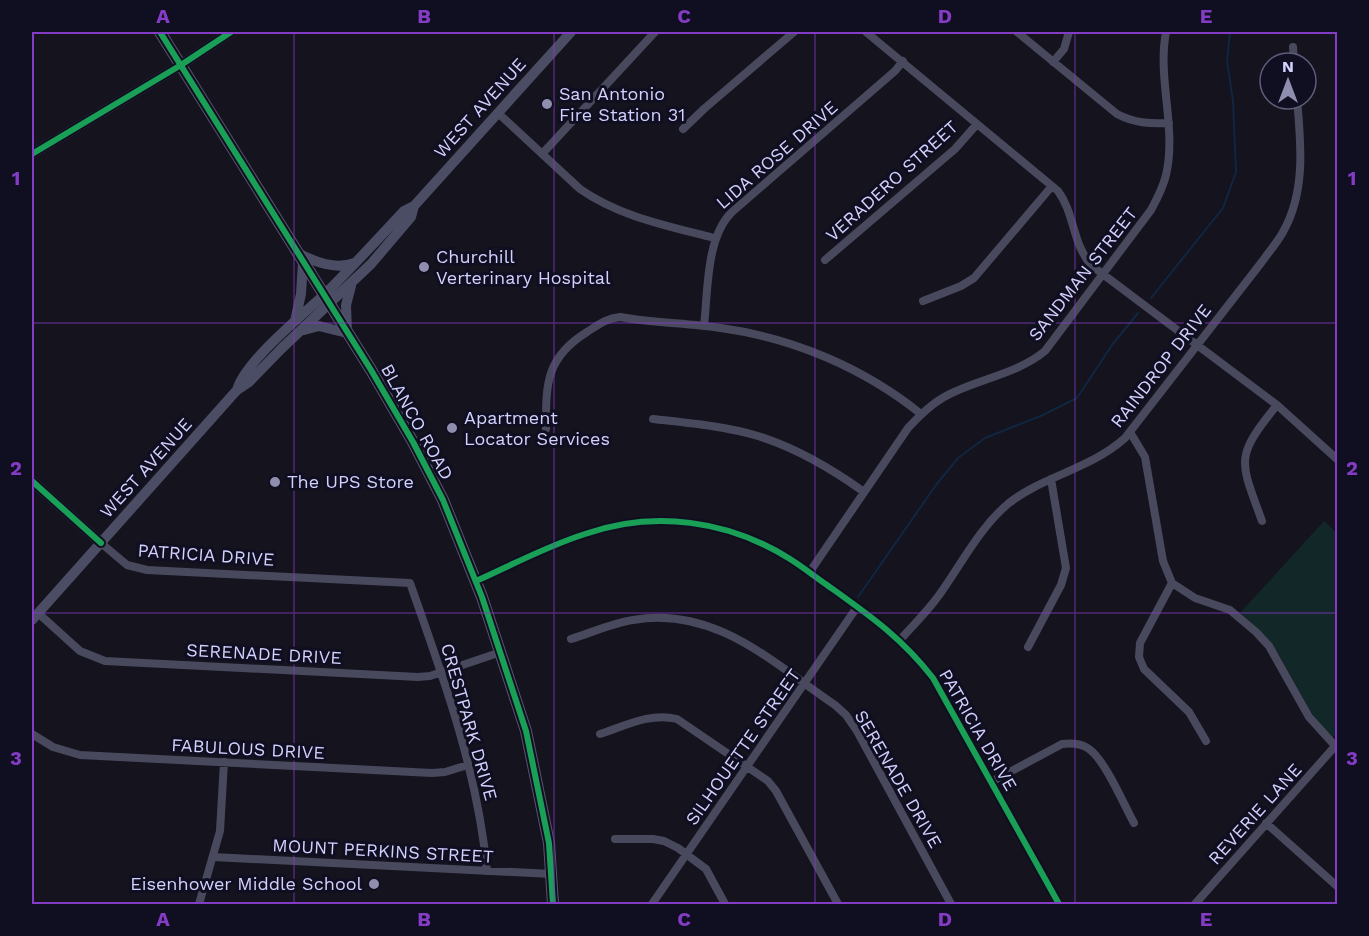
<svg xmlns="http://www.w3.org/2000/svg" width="1369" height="936" font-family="'Work Sans',sans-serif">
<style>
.green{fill:#122828}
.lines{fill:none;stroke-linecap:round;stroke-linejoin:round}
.stream{stroke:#102641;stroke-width:2}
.street{stroke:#49495e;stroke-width:8}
.secondary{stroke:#4b4d65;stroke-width:10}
.primary{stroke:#5b536f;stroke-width:12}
.cycleway-casing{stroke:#100f22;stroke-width:10}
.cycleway{stroke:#1a9f57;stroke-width:6}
.grid{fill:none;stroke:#843cc5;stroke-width:1.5;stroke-opacity:0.55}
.poi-dot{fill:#908eaf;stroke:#100f22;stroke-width:2}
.labels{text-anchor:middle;stroke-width:6;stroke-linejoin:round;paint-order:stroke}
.poi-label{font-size:18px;fill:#d3d1fd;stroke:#100f22;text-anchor:start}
.street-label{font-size:18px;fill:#d3d1fd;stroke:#100f22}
.neatline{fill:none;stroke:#843cc5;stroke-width:2}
.grid-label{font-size:20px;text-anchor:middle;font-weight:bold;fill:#843cc5}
</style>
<rect width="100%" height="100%" fill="#14131e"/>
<path class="green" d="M1324 521 1337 533 1338 733 1333 737 1318 724 1278 653 1267 639 1240 613Z"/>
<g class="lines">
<path class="stream" d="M1151 298 1223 208 1236 172 1233 101 1227 61 1230 32
M858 597 936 485 958 458 985 438 1043 415 1077 398 1112 345 1138 313"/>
<path class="street" d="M866 32 1058 191C1075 214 1072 244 1092 266L1277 405 1338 460
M1017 32 1117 114C1134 123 1150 124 1169 123
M1293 47 1294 63
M1053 62 1064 49 1069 32
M498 113 580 189C620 217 668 226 714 238
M683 129 705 108 794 32
M542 154 655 32
M825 260 955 149 977 124
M923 301 961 286 974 278 1052 186
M704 326C708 291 706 237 732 212L895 71 903 61
M653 419C688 423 724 426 758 436 796 448 832 469 864 492
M546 429C546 385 545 358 587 332 598 325 607 318 620 317 653 323 688 323 721 328 793 338 864 368 921 414
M1130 432 1145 457 1163 561 1172 583 1195 598 1230 610 1256 632 1269 646 1309 717 1338 749
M1262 521C1240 460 1234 458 1277 405
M101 543 127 565 147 570 410 583C443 676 478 772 487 871
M809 573 908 428C919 416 930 405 944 397 976 379 1016 375 1045 351L1151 210C1157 199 1163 188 1166 175 1177 128 1157 79 1166 32
M476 581C512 565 547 546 585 534 654 510 728 520 790 559 803 567 815 577 827 585 869 615 901 637 933 678L1059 904
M1172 583 1140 643 1139 657 1144 669 1189 712 1206 741
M38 613 80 651 105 661 418 677 430 676 501 652
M571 639C591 633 612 623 633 620 714 605 773 663 835 705L846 715 857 731 951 904
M900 640C914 624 930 609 942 591 963 561 981 526 1009 503 1045 475 1089 470 1125 438L1261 263C1268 253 1277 243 1283 232 1306 192 1301 143 1297 99
M1028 647 1061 585 1066 568 1051 479
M32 734 53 747 80 755 432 773 445 772 468 765
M600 734C625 726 650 712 677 719L768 781 776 791 838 904
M991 782 1062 744C1072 743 1081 743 1089 749 1105 760 1124 805 1134 823
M1266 823 1338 887
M615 839H653L664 841 678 848 706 869 725 904
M213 857 552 874
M199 904 220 831 224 762
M652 904 857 607
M1195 904 1337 744"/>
<path class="secondary" d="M32 154 181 65 231 32
M297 253C316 262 334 270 355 263
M295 321 301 294 303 262
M304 330 319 326 347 333 346 305 351 286
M237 390C245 361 304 314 327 292 354 265 379 238 404 211L414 206 571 32
M32 481 101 543
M32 620 237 390 249 382 281 349 371 264 411 217 414 206"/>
<path class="primary" d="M160 32 371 370 413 442 443 500 482 597 526 731 549 843 553 904"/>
<g class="cycleway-casing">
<path id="cycleway" d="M160 32 371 370 413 442 443 500 482 597 526 731 549 843 553 904
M32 154 181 65 231 32
M32 481 101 543
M476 581C512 565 547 546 585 534 654 510 728 520 790 559 803 567 815 577 827 585 869 615 901 637 933 678L1059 904"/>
</g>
<use href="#cycleway" class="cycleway"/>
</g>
<path class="grid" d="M294 32V904M554 32V904M815 32V904M1075 32V904M32 323H1338M32 613H1338"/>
<g class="poi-dot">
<circle cx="547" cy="104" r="6"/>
<circle cx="424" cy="267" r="6"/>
<circle cx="452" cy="428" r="6"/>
<circle cx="275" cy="482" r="6"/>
<circle cx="374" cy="884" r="6"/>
</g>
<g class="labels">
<g class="poi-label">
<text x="559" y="100">San Antonio<tspan x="559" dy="21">Fire Station 31</tspan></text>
<text x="436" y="263">Churchill<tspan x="436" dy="21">Verterinary Hospital</tspan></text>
<text x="464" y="424">Apartment<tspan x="464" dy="21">Locator Services</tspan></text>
<text x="287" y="488">The UPS Store</text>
<text x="362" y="890" text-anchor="end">Eisenhower Middle School</text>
</g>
<g class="street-label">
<text transform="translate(480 108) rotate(-48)" y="6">WEST AVENUE</text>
<text transform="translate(777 155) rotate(-41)" y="6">LIDA ROSE DRIVE</text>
<text transform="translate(892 181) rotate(-42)" y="6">VERADERO STREET</text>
<text transform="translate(1083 274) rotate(-52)" y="6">SANDMAN STREET</text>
<text transform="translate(1161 366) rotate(-52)" y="6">RAINDROP DRIVE</text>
<text transform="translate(417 422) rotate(61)" y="6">BLANCO ROAD</text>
<text transform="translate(146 468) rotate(-48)" y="6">WEST AVENUE</text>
<text transform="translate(206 555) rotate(4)" y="6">PATRICIA DRIVE</text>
<text transform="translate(264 654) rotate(3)" y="6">SERENADE DRIVE</text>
<text transform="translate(469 722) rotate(74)" y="6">CRESTPARK DRIVE</text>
<text transform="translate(978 730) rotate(60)" y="6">PATRICIA DRIVE</text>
<text transform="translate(743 747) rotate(-55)" y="6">SILHOUETTE STREET</text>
<text transform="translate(248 749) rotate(3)" y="6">FABULOUS DRIVE</text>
<text transform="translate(898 779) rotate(60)" y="6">SERENADE DRIVE</text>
<text transform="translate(1255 814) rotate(-48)" y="6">REVERIE LANE</text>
<text transform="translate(383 851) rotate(3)" y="6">MOUNT PERKINS STREET</text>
</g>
</g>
<rect width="1369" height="936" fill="none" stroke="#100f22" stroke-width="66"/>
<g transform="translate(1288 81)"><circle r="28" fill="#100f22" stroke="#5e5d7a" stroke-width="1.5"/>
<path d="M0-4.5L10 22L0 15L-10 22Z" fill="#908eaf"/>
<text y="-9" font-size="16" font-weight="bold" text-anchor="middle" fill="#d3d1fd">N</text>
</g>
<rect x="33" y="33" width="1303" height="870" class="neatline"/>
<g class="grid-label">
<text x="163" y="23">A</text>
<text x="424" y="23">B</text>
<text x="684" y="23">C</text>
<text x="945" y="23">D</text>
<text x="1206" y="23">E</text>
<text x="16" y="185">1</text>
<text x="1352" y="185">1</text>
<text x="16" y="475">2</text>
<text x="1352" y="475">2</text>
<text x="16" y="765">3</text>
<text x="1352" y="765">3</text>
<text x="163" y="926">A</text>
<text x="424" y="926">B</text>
<text x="684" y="926">C</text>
<text x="945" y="926">D</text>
<text x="1206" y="926">E</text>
</g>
</svg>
